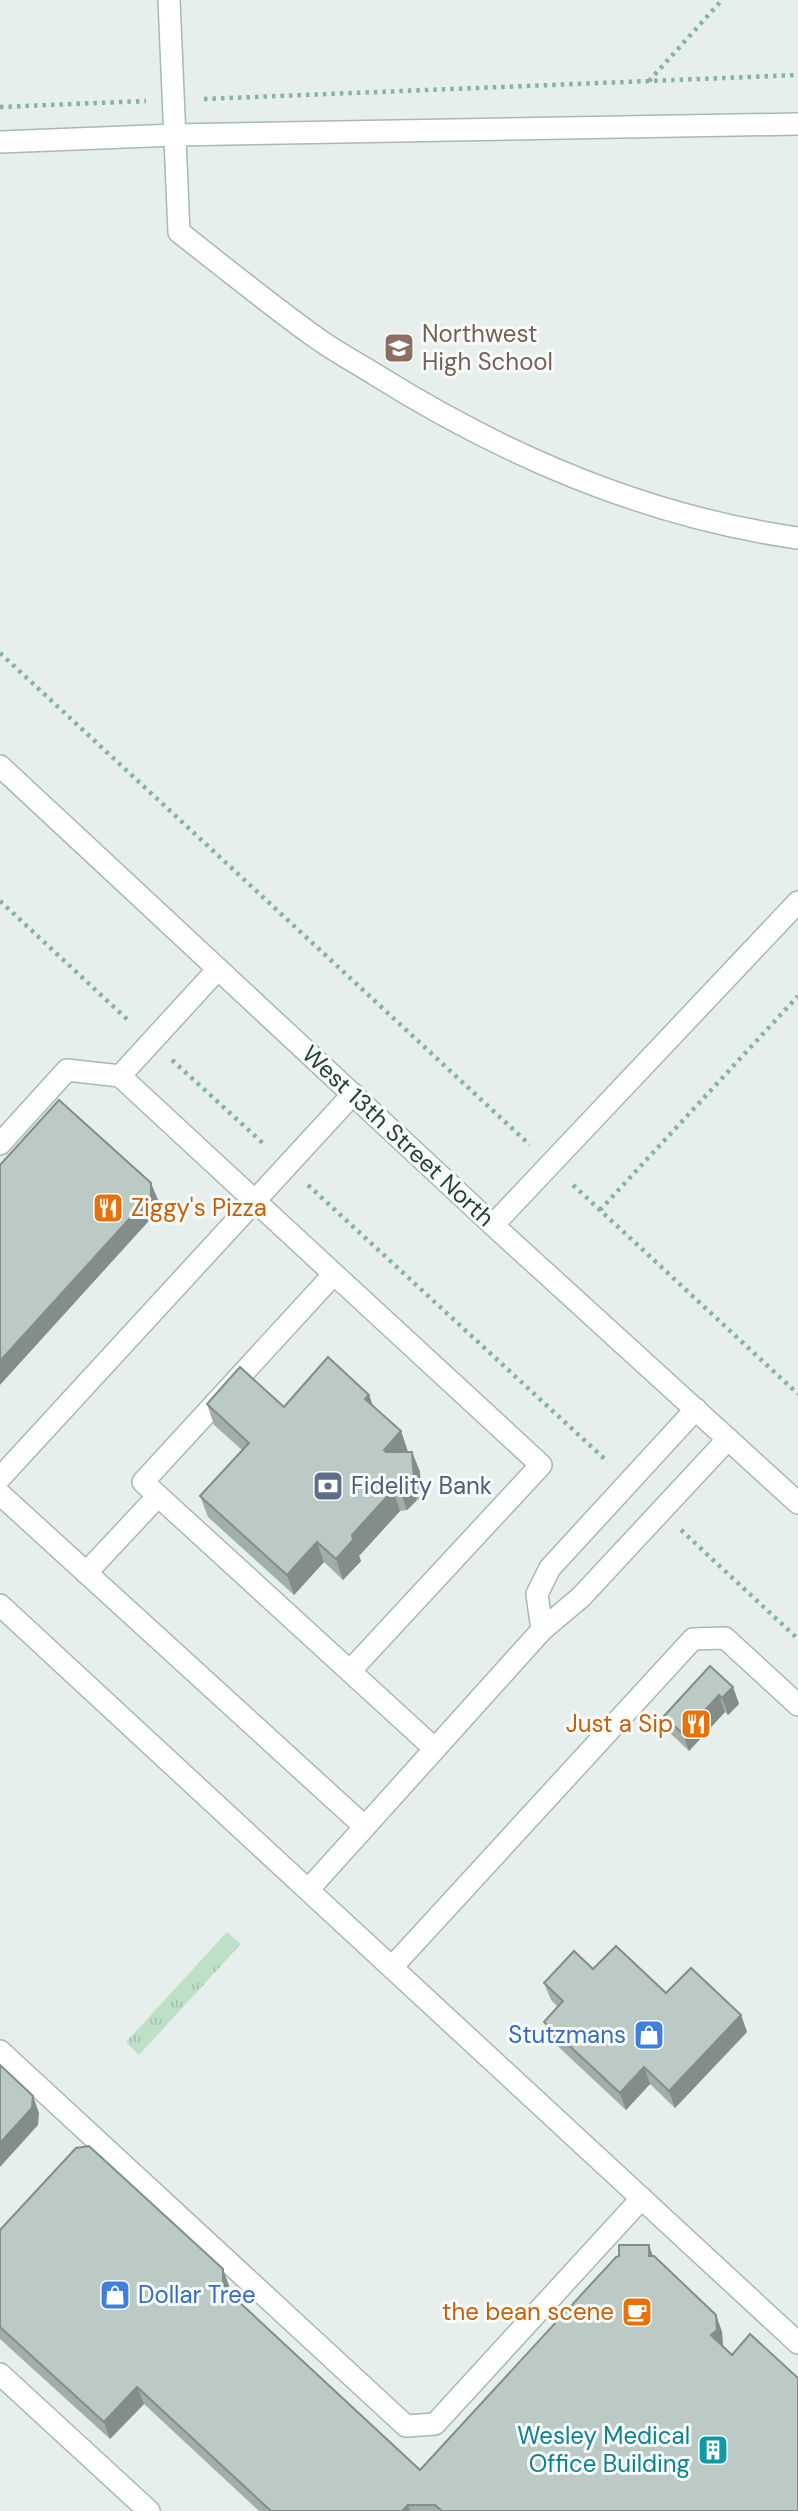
<svg xmlns="http://www.w3.org/2000/svg" width="798" height="2511" font-family="'DM Sans',sans-serif">
<style>
.grass{fill:url(#grass-tufts)}
.lines{fill:none;stroke-linecap:round;stroke-linejoin:round}
.service-casing{stroke:#a8b8b2;stroke-width:24}
.tertiary-casing{stroke:#a8b8b2;stroke-width:24}
.path{stroke:#86b3a5;stroke-width:4.5;stroke-dasharray:3.5 5;stroke-linecap:butt}
.service{stroke:#fff;stroke-width:21}
.tertiary{stroke:#fff;stroke-width:21}
.wall{fill:#a1aea9}
.shaded-wall{fill:#838d89}
.building{fill:#bbcac4;stroke:#838d89;stroke-width:2}
.labels{text-anchor:middle;stroke-width:6;stroke-linejoin:round;paint-order:stroke}
.education-label{font-size:24px;fill:#785e54;stroke:#f7fbf9;text-anchor:start}
.street-label{font-size:24px;fill:#24423a;stroke:#f7fbf9}
.food-label{font-size:24px;fill:#c56008;stroke:#f7fbf9;text-anchor:end}
.service-label{font-size:24px;fill:#4e5e75;stroke:#f7fbf9;text-anchor:start}
.shop-label{font-size:24px;fill:#366cbe;stroke:#f7fbf9;text-anchor:end}
.culture-label{font-size:24px;fill:#0d838f;stroke:#f7fbf9;text-anchor:end}
</style>
<defs>
<pattern id="grass-tufts" width="24" height="20" patternUnits="userSpaceOnUse" patternTransform="scale(1.75)"><rect width="24" height="20" fill="#bfe0c8"/><path d="M3 7l-1-3M5 7V3M7 7l1-3M15 17l-1-3M17 17v-4M19 17l1-3" fill="none" stroke="#a4c1ad"/></pattern>
</defs>
<rect width="100%" height="100%" fill="#e6efeb"/>
<path class="grass" d="M227 1932 241 1944 139 2055 126 2042Z"/>
<g class="lines">
<g class="service-casing">
<path id="service" d="M169 0 179 232C225 268 270 305 318 339 336 352 357 363 376 375 504 455 648 517 798 538
M0 142 175 135 798 124
M120 1076 334 1274 143 1482 435 1749
M0 1144 67 1070 120 1076 218 969
M493 1225 798 902
M334 1274 541 1465 350 1671
M728 1439 581 1597 542 1630 308 1890 798 2343
M0 1478 353 1094
M0 1494 365 1827
M86 1573 158 1496
M0 1605 308 1890
M542 1630 537 1594 550 1568 696 1409
M392 1967 693 1639 725 1638 798 1705
M0 2051 406 2426 435 2424 642 2198
M0 2374 149 2511"/>
</g>
<g class="tertiary-casing">
<path id="tertiary" d="M0 766 493 1225 798 1503"/>
</g>
<path class="path" d="M649 81 722 0
M204 99 798 75
M0 107 146 101
M0 653 530 1145
M0 901 129 1021
M172 1060 266 1146
M308 1185 608 1462
M573 1185 798 1394
M600 1210 798 996
M681 1530 798 1639"/>
<use href="#service" class="service"/>
<use href="#tertiary" class="tertiary"/>
</g>
<path class="wall" d="M369 1395 373 1406 401 1431 408 1452H412L420 1472 421 1499 417 1500 407 1510 400 1511 359 1556 361 1561 343 1580 324 1562 294 1595 208 1517 200 1496 242 1450 214 1425 207 1404 284 1407Z
M733 1687 739 1704 728 1715 725 1712 689 1751 670 1733 664 1716Z
M593 1969 666 1993 741 2015 747 2032 675 2108 650 2084 626 2110 550 2039 544 2022 558 2007 551 2000 544 1983Z
M0 2230 223 2269 229 2286V2293L420 2470 653 2256 716 2315 722 2332 723 2346 798 2511H259L144 2404 110 2439 0 2339Z"/>
<path class="shaded-wall" d="M151 1183 158 1200 157 1212 0 1385V1361Z
M369 1395 376 1415 365 1399Z
M401 1431 408 1452 391 1471 384 1450Z
M412 1452 420 1472 421 1499 414 1479Z
M409 1479 417 1500 407 1510 400 1490Z
M393 1490 400 1511 359 1556 361 1561 343 1580 336 1559 352 1535Z
M317 1542 324 1562 294 1595 287 1575Z
M733 1687 739 1704 728 1715 722 1698Z
M719 1695 725 1712 689 1751 683 1734Z
M741 2015 747 2032 675 2108 669 2091Z
M644 2067 650 2084 626 2110 620 2093Z
M33 2096 39 2113 38 2125 0 2167V2143Z
M649 2245 655 2262 649 2256Z
M223 2269 229 2286V2304L223 2287Z
M716 2315 722 2332 723 2347 711 2335Z
M137 2387 144 2404 110 2439 104 2422Z
M408 2505 410 2511H402Z"/>
<path class="building" d="M59 1100 151 1183V1195L0 1361V1165Z
M328 1357 369 1395 365 1399 401 1431 384 1450 386 1452H412L414 1479H409L400 1490H393L352 1535 353 1540 336 1559 317 1542 287 1575 200 1496 249 1443 207 1404 240 1367 284 1407Z
M710 1666 733 1687 722 1698 719 1695 683 1734 664 1716Z
M616 1946 666 1993 691 1968 741 2015 669 2091 644 2067 620 2093 544 2022 563 2001 544 1983 574 1951 593 1969Z
M0 2065 33 2096 32 2108 0 2143Z
M89 2146 223 2269V2287L420 2470 616 2257 619 2256V2245H649V2256H654L716 2315 717 2330 711 2335 732 2355 750 2334 798 2378V2511H442L435 2505H408L402 2511H271L137 2387 104 2422 0 2327V2230L76 2148Z"/>
<defs>
<g id="school-square" transform="scale(1.575)"><rect x="-9" y="-9" width="18" height="18" rx="4" fill="#8d6e63" stroke="#f7fbf9"/><path d="M0-5L7-2L0 1L-7-2ZM-4 1L0 2.5L4 1V4Q0 6-4 4Z" fill="#fff"/></g>
<g id="restaurant-square" transform="scale(1.575)"><rect x="-9" y="-9" width="18" height="18" rx="4" fill="#e8710a" stroke="#f7fbf9"/><path d="M-5-6h1v4h1v-4h1v4h1v-4h1v5L-1.5 .5V6h-2V.5L-5-1ZM5-6V6H3V1.5H1.5Q1.5-4 5-6Z" fill="#fff"/></g>
<g id="bank-square" transform="scale(1.575)"><rect x="-9" y="-9" width="18" height="18" rx="4" fill="#5c6f8a" stroke="#f7fbf9"/><path d="M-6-4H6V4H-6ZM0-2.3a2.3 2.3 0 1 0 0 4.6a2.3 2.3 0 1 0 0-4.6Z" fill="#fff"/></g>
<g id="shop-square" transform="scale(1.575)"><rect x="-9" y="-9" width="18" height="18" rx="4" fill="#3f7fe0" stroke="#f7fbf9"/><path d="M-5-2.5h2.3a2.7 3.5 0 0 1 5.4 0H5L5.5 6h-11ZM-1.5-2.5h3a1.5 2.3 0 0 0-3 0Z" fill="#fff"/></g>
<g id="cafe-square" transform="scale(1.575)"><rect x="-9" y="-9" width="18" height="18" rx="4" fill="#e8710a" stroke="#f7fbf9"/><path d="M-5.5-4.5H6V0H3Q3 3.5 0 3.5H-2.5Q-5.5 3.5-5.5 0ZM3-3.2v2h1.7v-2ZM-6 4.5H4V6H-6Z" fill="#fff"/></g>
<g id="building-square" transform="scale(1.575)"><rect x="-9" y="-9" width="18" height="18" rx="4" fill="#0f9aa8" stroke="#f7fbf9"/><path d="M-4-6H4V6H1V3H-1V6H-4ZM-2.5-4.3h1.7v1.8h-1.7ZM.8-4.3h1.7v1.8H.8ZM-2.5-1h1.7V.8h-1.7ZM.8-1h1.7V.8H.8Z" fill="#fff"/></g>
</defs>
<g fill-rule="evenodd">
<use href="#school-square" x="399" y="348"/>
<use href="#restaurant-square" x="108" y="1208"/>
<use href="#bank-square" x="328" y="1486"/>
<use href="#restaurant-square" x="696" y="1724"/>
<use href="#shop-square" x="649" y="2035"/>
<use href="#shop-square" x="115" y="2295"/>
<use href="#cafe-square" x="637" y="2312"/>
<use href="#building-square" x="713" y="2450"/>
</g>
<g class="labels">
<g class="education-label">
<text x="422" y="342">Northwest<tspan x="422" dy="28">High School</tspan></text>
</g>
<g class="street-label">
<text transform="translate(398 1136) rotate(43)" y="8">West 13th Street North</text>
</g>
<g class="food-label">
<text x="131" y="1216" text-anchor="start">Ziggy's Pizza</text>
<text x="673" y="1732">Just a Sip</text>
<text x="614" y="2320">the bean scene</text>
</g>
<g class="service-label">
<text x="351" y="1494">Fidelity Bank</text>
</g>
<g class="shop-label">
<text x="626" y="2043">Stutzmans</text>
<text x="138" y="2303" text-anchor="start">Dollar Tree</text>
</g>
<g class="culture-label">
<text x="690" y="2444">Wesley Medical<tspan x="690" dy="28">Office Building</tspan></text>
</g>
</g>
</svg>
